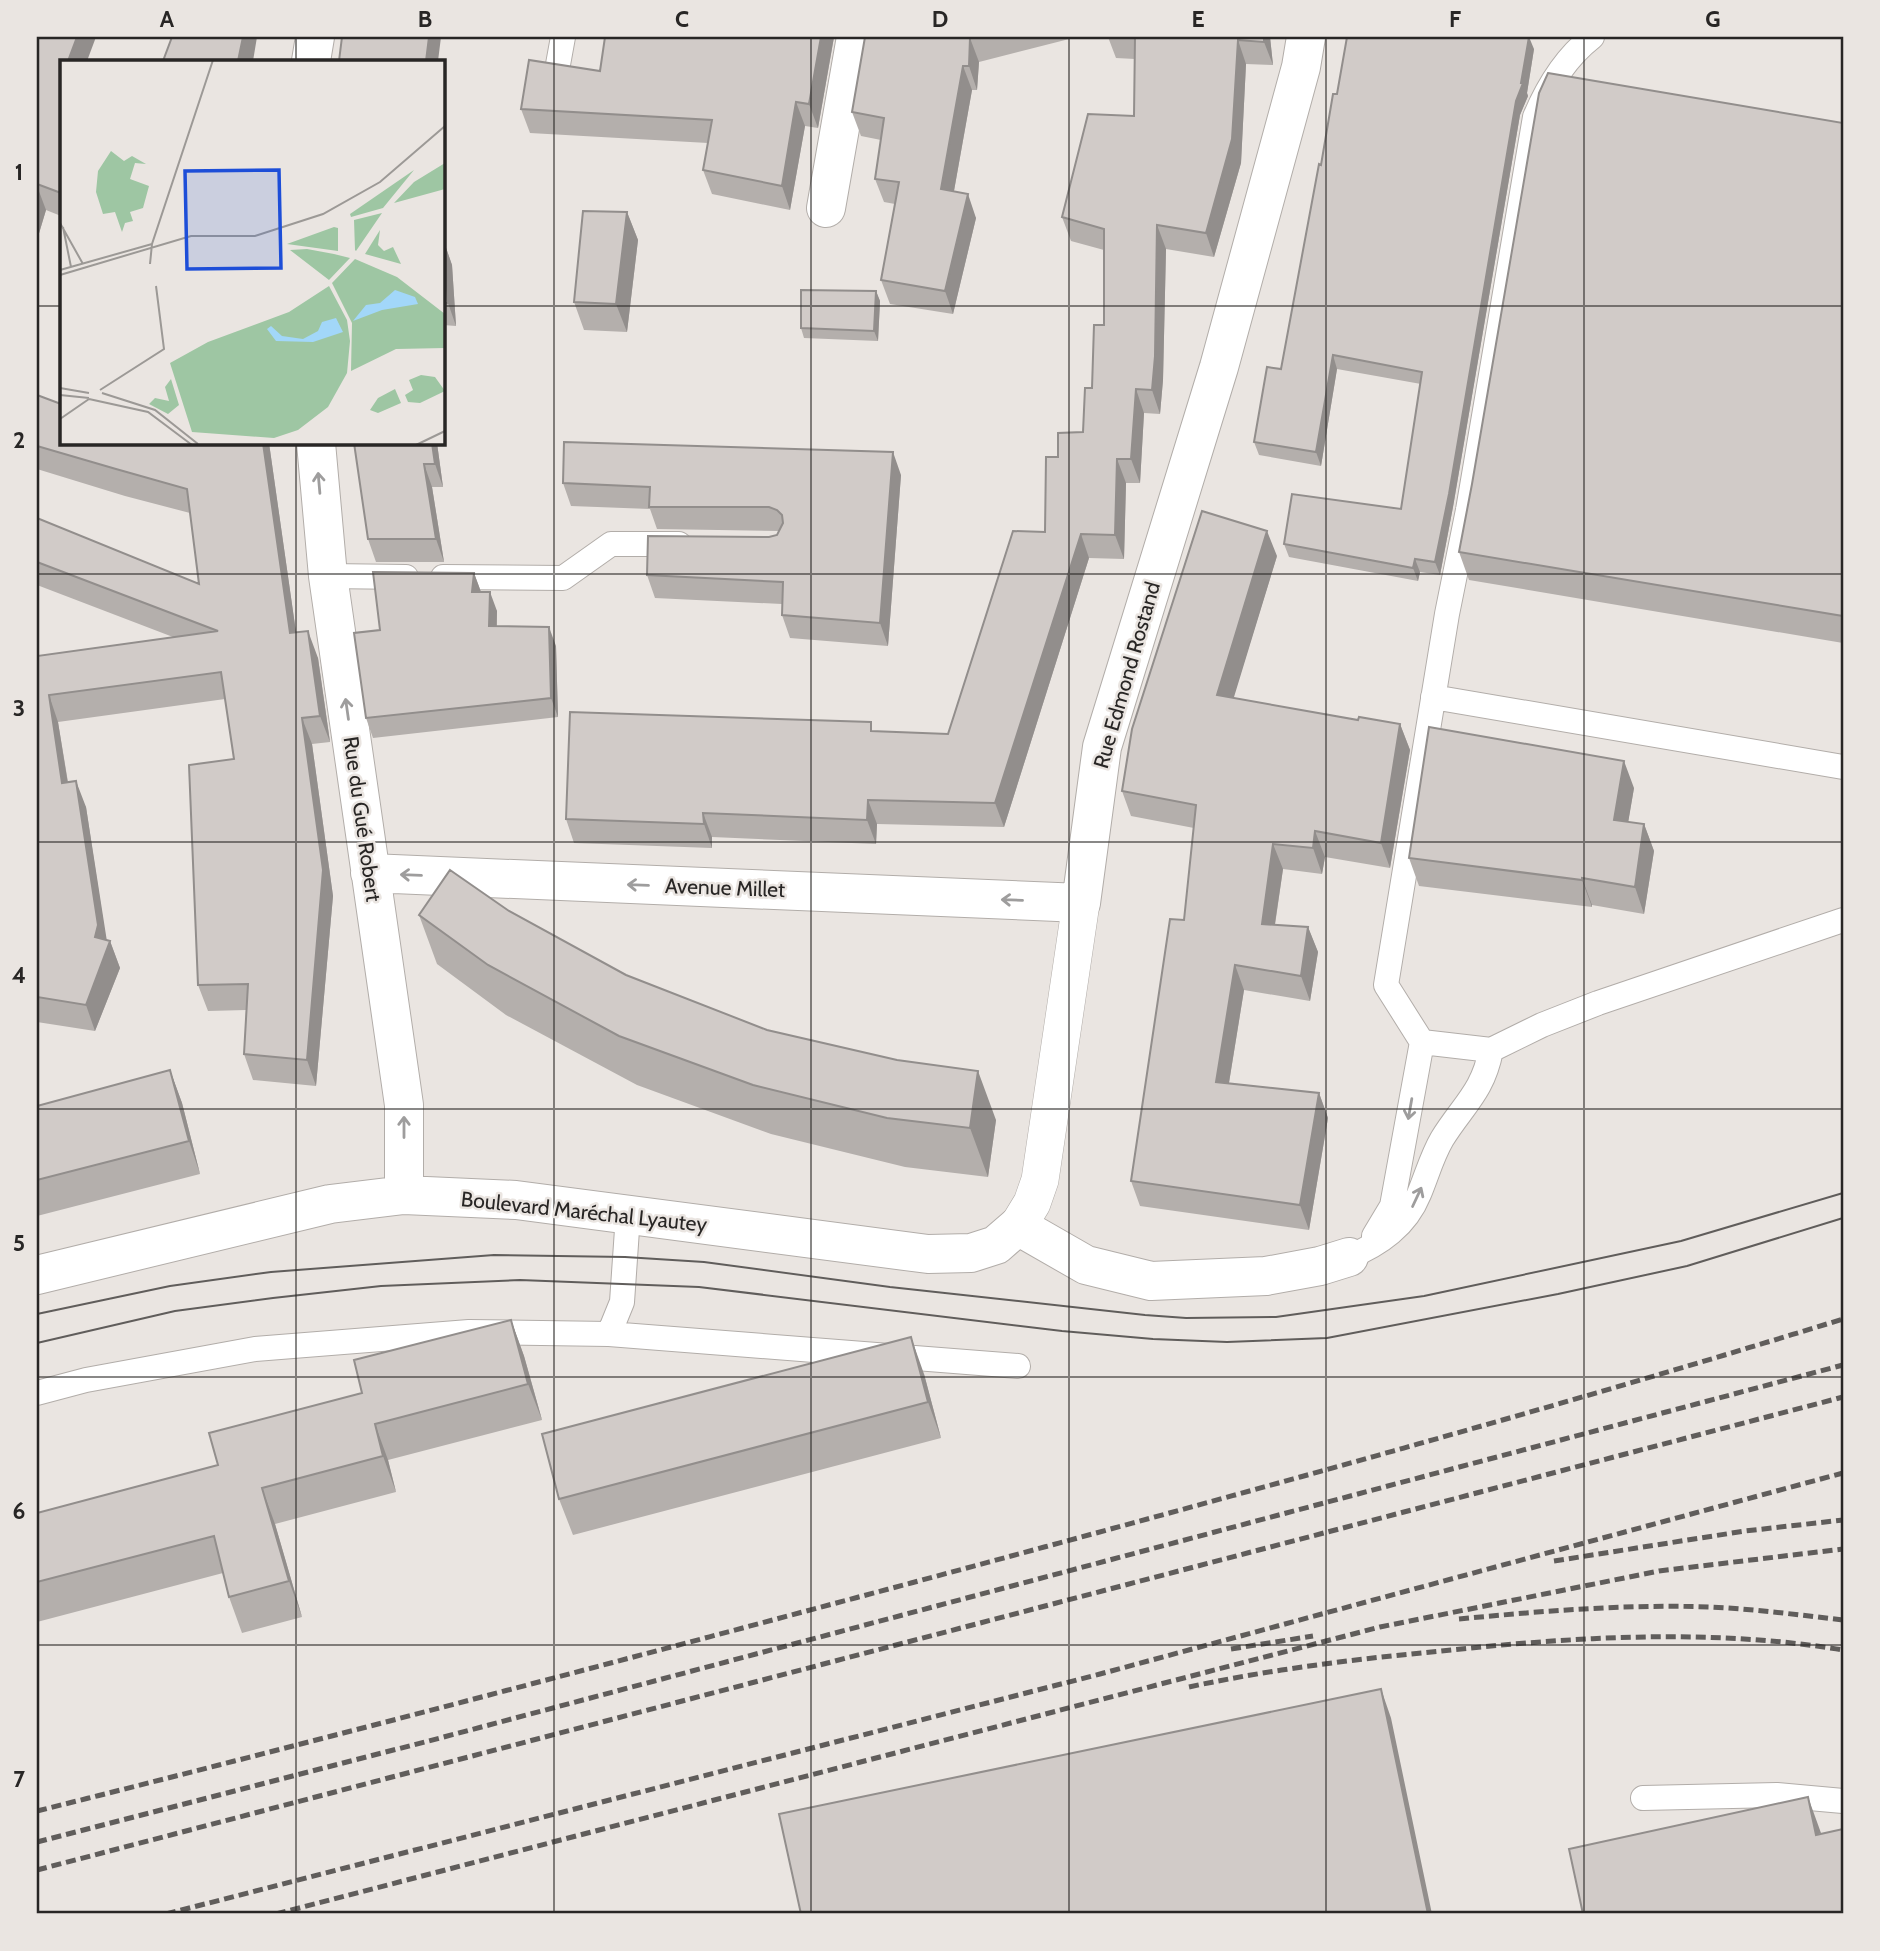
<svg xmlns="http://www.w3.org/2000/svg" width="1880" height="1951" font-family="Cabin,sans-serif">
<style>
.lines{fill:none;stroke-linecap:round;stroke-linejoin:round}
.service-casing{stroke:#b2ada9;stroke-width:26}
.pedestrian-casing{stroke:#b2ada9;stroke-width:38}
.minor-casing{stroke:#b2ada9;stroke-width:40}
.service{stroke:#fff;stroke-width:24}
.pedestrian{stroke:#fff;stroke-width:37}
.minor{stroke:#fff;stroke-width:38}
.tram{stroke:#605d5b;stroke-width:2}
.rail{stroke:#605d5b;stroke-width:5;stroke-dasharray:10 5;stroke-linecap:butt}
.wall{fill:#b4afac}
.shaded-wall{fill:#928e8c}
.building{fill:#d1cbc8;stroke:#928e8c;stroke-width:2}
.oneway{stroke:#9e9d9d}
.grid{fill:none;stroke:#282625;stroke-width:2;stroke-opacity:0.55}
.labels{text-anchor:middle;stroke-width:5;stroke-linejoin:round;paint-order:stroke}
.street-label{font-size:21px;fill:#282625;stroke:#eae5e1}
.inset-road{fill:none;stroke:#9c9996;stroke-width:2}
.view{fill:#1d4ed8;fill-opacity:0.15;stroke:#1d4ed8;stroke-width:3.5}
.inset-edge{fill:none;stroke:#282625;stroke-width:3.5}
.neatline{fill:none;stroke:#282625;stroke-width:2.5}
.grid-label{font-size:23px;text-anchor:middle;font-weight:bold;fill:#282625}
</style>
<rect width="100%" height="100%" fill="#eae5e1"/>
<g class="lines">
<g class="service-casing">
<path id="service" d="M1592 37C1565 58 1548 86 1535 117L1468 510 1447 614 1386 985 1422 1042 1491 1050 1542 1025 1598 1003 1843 920
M557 70 563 37
M328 576 406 577
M443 577 563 578 611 544H679
M1433 697 1843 767
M1374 1236 1392 1206 1422 1042
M1349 1257C1380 1244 1406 1226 1419 1194 1427 1175 1432 1156 1442 1139 1463 1105 1483 1092 1491 1050
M609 1334 622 1302 628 1215
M37 1393 86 1380 255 1349 469 1332 609 1334 1018 1366
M1643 1798 1777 1795 1843 1801"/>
</g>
<g class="pedestrian-casing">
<path id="pedestrian" d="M1018 1226 1032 1203 1040 1180 1081 903"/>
</g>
<g class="minor-casing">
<path id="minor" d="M311 61 315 37
M826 208 856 37
M316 443 328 576 404 1105V1195
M370 873 1081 903 1102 747 1219 367 1301 67 1306 37
M37 1275 330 1204 404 1195 516 1200 928 1254 971 1253 996 1245 1018 1226 1086 1265 1151 1281 1266 1276 1320 1266 1349 1257"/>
</g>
<use href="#service" class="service"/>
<use href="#pedestrian" class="pedestrian"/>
<use href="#minor" class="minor"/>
<path class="tram" d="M37 1314 170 1286 271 1272 494 1255 625 1257 704 1262 890 1287 1145 1315 1186 1318 1276 1317 1424 1296 1681 1241 1843 1193
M37 1343 175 1311 273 1298 381 1286 520 1280 699 1287 1062 1331 1153 1339 1227 1342 1327 1338 1558 1294 1687 1266 1843 1218"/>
<path class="rail" d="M1554 1561 1745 1531 1843 1520
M1459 1619C1543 1611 1626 1604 1710 1607 1755 1609 1799 1615 1843 1620
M1231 1649 1313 1636
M1189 1687C1272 1669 1357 1659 1441 1651 1574 1637 1711 1628 1843 1650
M37 1811C329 1738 620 1661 911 1583 1223 1499 1535 1414 1843 1319
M37 1842 440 1738 1843 1365
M37 1870 1843 1397
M166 1914 1100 1674 1843 1473
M276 1914 1380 1627 1659 1571 1843 1549"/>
</g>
<path class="wall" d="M37 37 61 61V216L46 210 37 240Z
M605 37H834L818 128 805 126 790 210 712 194 703 170 708 143 530 133 521 109 600 71Z
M865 37H1077L979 62 977 90H972L954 191 976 218 953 314 890 304 881 280 895 204 884 202 875 179 881 140 861 136 852 112Z
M1108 37H1270L1273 65 1246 64 1241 163 1214 257 1166 249 1163 380 1160 414 1144 413 1140 483H1126L1124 559 1089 558 1004 827 877 824 876 844 712 837V848L574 843 566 819 875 732 948 734 1045 532 1058 457 1083 432 1104 325V250L1071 241 1062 217 1134 116 1135 59 1116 58Z
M1534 49 1527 93 1528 96 1520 115 1453 507 1440 575 1420 572 1418 581 1289 557 1284 544 1401 509 1421 384 1337 369 1321 466 1259 455 1254 442 1281 369 1321 165 1337 94Z
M1843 123V643L1469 580 1459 552Z
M627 212 638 240 627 332 584 330 574 302Z
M443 242H444L452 265 456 326 443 325Z
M876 291 880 301 878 341 804 338 801 328Z
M37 395 61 443H269L296 633 318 658 330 742 312 744 333 896 316 1086 253 1080 244 1054 246 1010 208 1011 198 985 234 759 225 699 58 722 68 782 86 807 106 940 110 941 120 968 95 1031 37 1022V656L173 637 37 585V518L199 584 190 513 125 496 37 469Z
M354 443H437L443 487H432L444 562H376L368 539Z
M901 475 888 646 790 638 782 615V604L655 598 647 575 777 535 779 531 657 529 650 509 571 506 563 483Z
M1277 556 1233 698 1358 720 1400 724 1410 750 1390 868 1325 857 1322 874 1283 869 1275 925 1308 927 1318 952 1310 1001 1244 990 1229 1083 1319 1093 1328 1118 1309 1230 1140 1206 1131 1181 1184 920 1194 828 1131 816 1122 791Z
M474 573 481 592 497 611V626L556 646 558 717 373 738 366 718 380 630Z
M1634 788 1628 822 1644 824 1654 851 1644 914 1592 905V907L1419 886 1409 858Z
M509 911 626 975 996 1120 988 1177 905 1167 771 1134 637 1085 506 1015 437 964 419 915Z
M170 1070 182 1103 200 1174 37 1216V1106Z
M511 1320 524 1356 542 1420 388 1460 396 1492 275 1524 302 1617 242 1633 229 1597 223 1573 37 1622V1513L218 1465Z
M924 1374 941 1438 573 1535 559 1499Z"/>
<path class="shaded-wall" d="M77 37H96L87 61H68Z
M243 37H257L253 61H238Z
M429 37H441L438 61H426Z
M821 37H834L818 128 809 104Z
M1264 37H1270L1273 65 1264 42Z
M1529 37 1534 49 1527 93 1528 96 1520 115 1453 507 1440 575 1435 562 1516 101 1521 83Z
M970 38 979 62 977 90 969 66Z
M1238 40 1246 64 1241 163 1214 257 1206 233Z
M963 66 972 90 950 213 941 189Z
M796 102 805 126 790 210 782 186Z
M37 186 46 210 37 240Z
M968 194 976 218 953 314 945 291Z
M627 212 638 240 627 332 616 304Z
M1157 225 1166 249 1163 380 1160 414 1152 390Z
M444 242 452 265 456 326 448 303Z
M876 291 880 301 878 341 874 331Z
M1333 355 1337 369 1321 466 1316 452Z
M1136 389 1144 413 1140 483 1131 459Z
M263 443H269L300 660 290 633Z
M432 443H437L443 487 435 464Z
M893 452 901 475 888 646 880 623Z
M1117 459 1126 483 1124 559 1115 535Z
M424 464 432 487 444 562 436 539Z
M1267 531 1277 556 1227 720 1217 695Z
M1081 534 1089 558 1004 827 995 803Z
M1415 559 1420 572 1418 581 1413 568Z
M474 573 481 592H472Z
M490 592 497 611 496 645 489 626Z
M549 627 556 646 558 717 551 698Z
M308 631 318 658 330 742 320 716Z
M49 695 58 722 72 809 62 783Z
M302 718 312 744 333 896 316 1086 307 1060Z
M1400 724 1410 750 1390 868 1381 843Z
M1624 761 1634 788 1624 847 1614 820Z
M76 781 86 807 108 948 110 941 120 968 95 1031 86 1005 95 937Z
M868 800 877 824 876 844 867 820Z
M703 813 712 837V848L704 824Z
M1644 824 1654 851 1644 914 1635 887Z
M1315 831 1325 857 1322 874 1313 848Z
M1273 844 1283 869 1271 950 1262 924Z
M1582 878 1592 905V907L1582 880Z
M1308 927 1318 952 1310 1001 1301 976Z
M1235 965 1244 990 1225 1107 1216 1082Z
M170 1070 182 1103 200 1174 189 1141Z
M978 1071 996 1120 988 1177 970 1128Z
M1319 1093 1328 1118 1309 1230 1300 1205Z
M511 1320 524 1356 542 1420 528 1384Z
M911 1337 924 1374 941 1438 928 1402Z
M375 1424 388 1460 396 1492 383 1456Z
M262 1488 275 1524 302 1617 289 1581Z
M1381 1689 1391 1718 1432 1914H1428Z
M1808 1797 1821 1833 1816 1835Z"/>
<path class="building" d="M37 37H77L68 61H61V193L37 184Z
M172 37H243L238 61H163Z
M342 37H429L426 61H339Z
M605 37H821L809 104 796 102 782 186 703 170 712 120 521 109 529 60 600 71Z
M865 37H975L970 38 969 66H963L941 189 968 194 945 291 881 280 899 182 875 179 884 118 852 112Z
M1135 37H1264V42L1238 40 1232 139 1206 233 1157 225 1155 356 1152 390 1136 389 1131 459H1117L1115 535 1081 534 995 803 868 800 867 820 703 813 704 824 566 819 570 712 871 722V731L948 734 1013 531 1045 532 1046 457H1058V433L1083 432 1085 388H1092L1094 325H1104V229L1062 217 1088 114 1134 116Z
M1347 37H1529L1521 83H1523L1516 101 1449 494 1435 562 1415 559 1413 568 1284 544 1292 494 1401 509 1422 372 1333 355 1316 452 1254 442 1267 367 1281 369 1319 164 1321 165 1333 94H1337Z
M1548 73 1843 123V616L1459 552 1472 484 1539 93Z
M583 211 627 212 616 304 574 302Z
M443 242H444L448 303H443Z
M801 290 876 291 874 331 801 328Z
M37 395 61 404V443H263L290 633 308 631 320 716 302 718 323 870 307 1060 244 1054 248 984 198 985 189 765 234 759 221 672 49 695 62 783 76 781 98 925 95 937 110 941 86 1005 37 997V656L218 631 37 562V518L199 584 187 489 116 469 37 446Z
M564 442 893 452 880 623 782 615 783 582 647 575 648 536 769 537 777 535 783 523 782 515 777 510 769 507H649L650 487 563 483Z
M354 443H432L435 464H424L436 539H368Z
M1202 511 1267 531 1217 695 1358 720 1359 717 1400 724 1381 843 1315 831 1313 848 1273 844 1262 924 1308 927 1301 976 1235 965 1216 1082 1319 1093 1300 1205 1131 1181 1170 919 1184 920 1196 805 1122 791 1132 729Z
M373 572 474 573 472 592H490L489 626 549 627 551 698 366 718 354 633 380 630Z
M1429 727 1624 761 1614 820 1644 824 1635 887 1582 878V880L1409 858Z
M450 870 509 911 626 975 767 1030 897 1060 978 1071 970 1128 887 1118 753 1085 619 1036 488 965 419 915Z
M170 1070 189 1141 37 1180V1106Z
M511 1320 528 1384 375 1424 383 1456 262 1488 289 1581 229 1597 214 1536 37 1582V1513L218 1465 209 1433 362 1393 354 1360Z
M911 1337 928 1402 559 1499 542 1434Z
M1381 1689 1428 1914H801L779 1814Z
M1808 1797 1816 1835 1843 1829V1914H1583L1569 1849Z"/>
<defs><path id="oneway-shaft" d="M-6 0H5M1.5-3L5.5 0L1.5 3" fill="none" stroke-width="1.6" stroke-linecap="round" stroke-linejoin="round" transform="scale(1.75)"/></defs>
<g class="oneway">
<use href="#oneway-shaft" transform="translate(319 483) rotate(-95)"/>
<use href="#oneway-shaft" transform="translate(347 709) rotate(-98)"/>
<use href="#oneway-shaft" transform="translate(411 875) rotate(-178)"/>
<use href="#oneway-shaft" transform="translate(638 885) rotate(-178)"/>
<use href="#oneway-shaft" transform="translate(1012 900) rotate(-178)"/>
<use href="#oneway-shaft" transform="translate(1410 1109) rotate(100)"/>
<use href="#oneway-shaft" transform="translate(404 1127) rotate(-90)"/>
<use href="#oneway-shaft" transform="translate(1417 1197) rotate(-65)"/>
</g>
<path class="grid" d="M296 37V61M554 37V1914M811 37V1914M1069 37V1914M1326 37V1914M1584 37V1914M37 306H61M443 306H1843M296 443V1914M37 574H1843M37 842H1843M37 1109H1843M37 1377H1843M37 1645H1843"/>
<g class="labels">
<g class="street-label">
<text transform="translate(1127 675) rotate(-74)" y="7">Rue Edmond Rostand</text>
<text transform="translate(362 819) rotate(82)" y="7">Rue du Gué Robert</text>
<text transform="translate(725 888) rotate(2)" y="7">Avenue Millet</text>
<text transform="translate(584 1212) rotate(6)" y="7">Boulevard Maréchal Lyautey</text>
</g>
</g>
<g transform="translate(60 60)">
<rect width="385" height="385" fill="#eae5e1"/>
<path d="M51 91 64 101 72 96 86 104 75 103 70 119 89 126 83 148 70 152 73 161 65 163 62 172 55 152 43 154 36 132 38 111ZM385 103V129L334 143 354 122ZM354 110 323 148 291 157 290 154ZM322 153 296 191 295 190 294 160ZM274 167 278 168V191L227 184ZM320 170 318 185 324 191 333 187 341 204 305 194ZM247 189 274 194 290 198 269 220 230 190ZM295 199 337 217 385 254V288L336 289 291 311 292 263 272 223ZM269 226 287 260 290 281 287 313 268 347 238 370 214 378 132 372 110 303 148 282 229 252ZM361 315 375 317 385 331 360 343 348 342 345 335 353 330 349 320ZM111 319 119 345 108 354 89 344 95 338 109 341 105 327ZM335 329 341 343 318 353 310 350 318 338Z" fill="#9ec6a3"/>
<path d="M335 230 355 237 358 244 322 250 293 261 306 245 320 243ZM276 258 283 272 253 282 216 281 207 269 211 266 222 276 243 279 258 271 262 262Z" fill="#a2d7f9"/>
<path class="inset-road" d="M0 163 23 204M3 167 11 207M90 204 92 184 153 0M0 210 92 184M0 215 131 176H195L263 154 320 122 385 66M0 328 29 333M40 330 104 289 96 226M42 333 95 350 138 384M0 335 29 338M29 339 88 352 132 385M0 359 29 339M356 385 385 371"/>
<path class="view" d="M219 110 221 208 127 209 125 111Z"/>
<rect width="385" height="385" class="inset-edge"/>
</g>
<rect width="1880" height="1951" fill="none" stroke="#eae5e1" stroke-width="77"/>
<rect x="38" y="38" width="1804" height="1874" class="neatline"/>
<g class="grid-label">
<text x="167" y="27">A</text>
<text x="425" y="27">B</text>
<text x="682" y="27">C</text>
<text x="940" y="27">D</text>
<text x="1198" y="27">E</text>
<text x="1455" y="27">F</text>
<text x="1713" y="27">G</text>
<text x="19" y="180">1</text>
<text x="19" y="448">2</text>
<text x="19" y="716">3</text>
<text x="19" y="983">4</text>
<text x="19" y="1251">5</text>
<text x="19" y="1519">6</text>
<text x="19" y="1787">7</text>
</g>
</svg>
